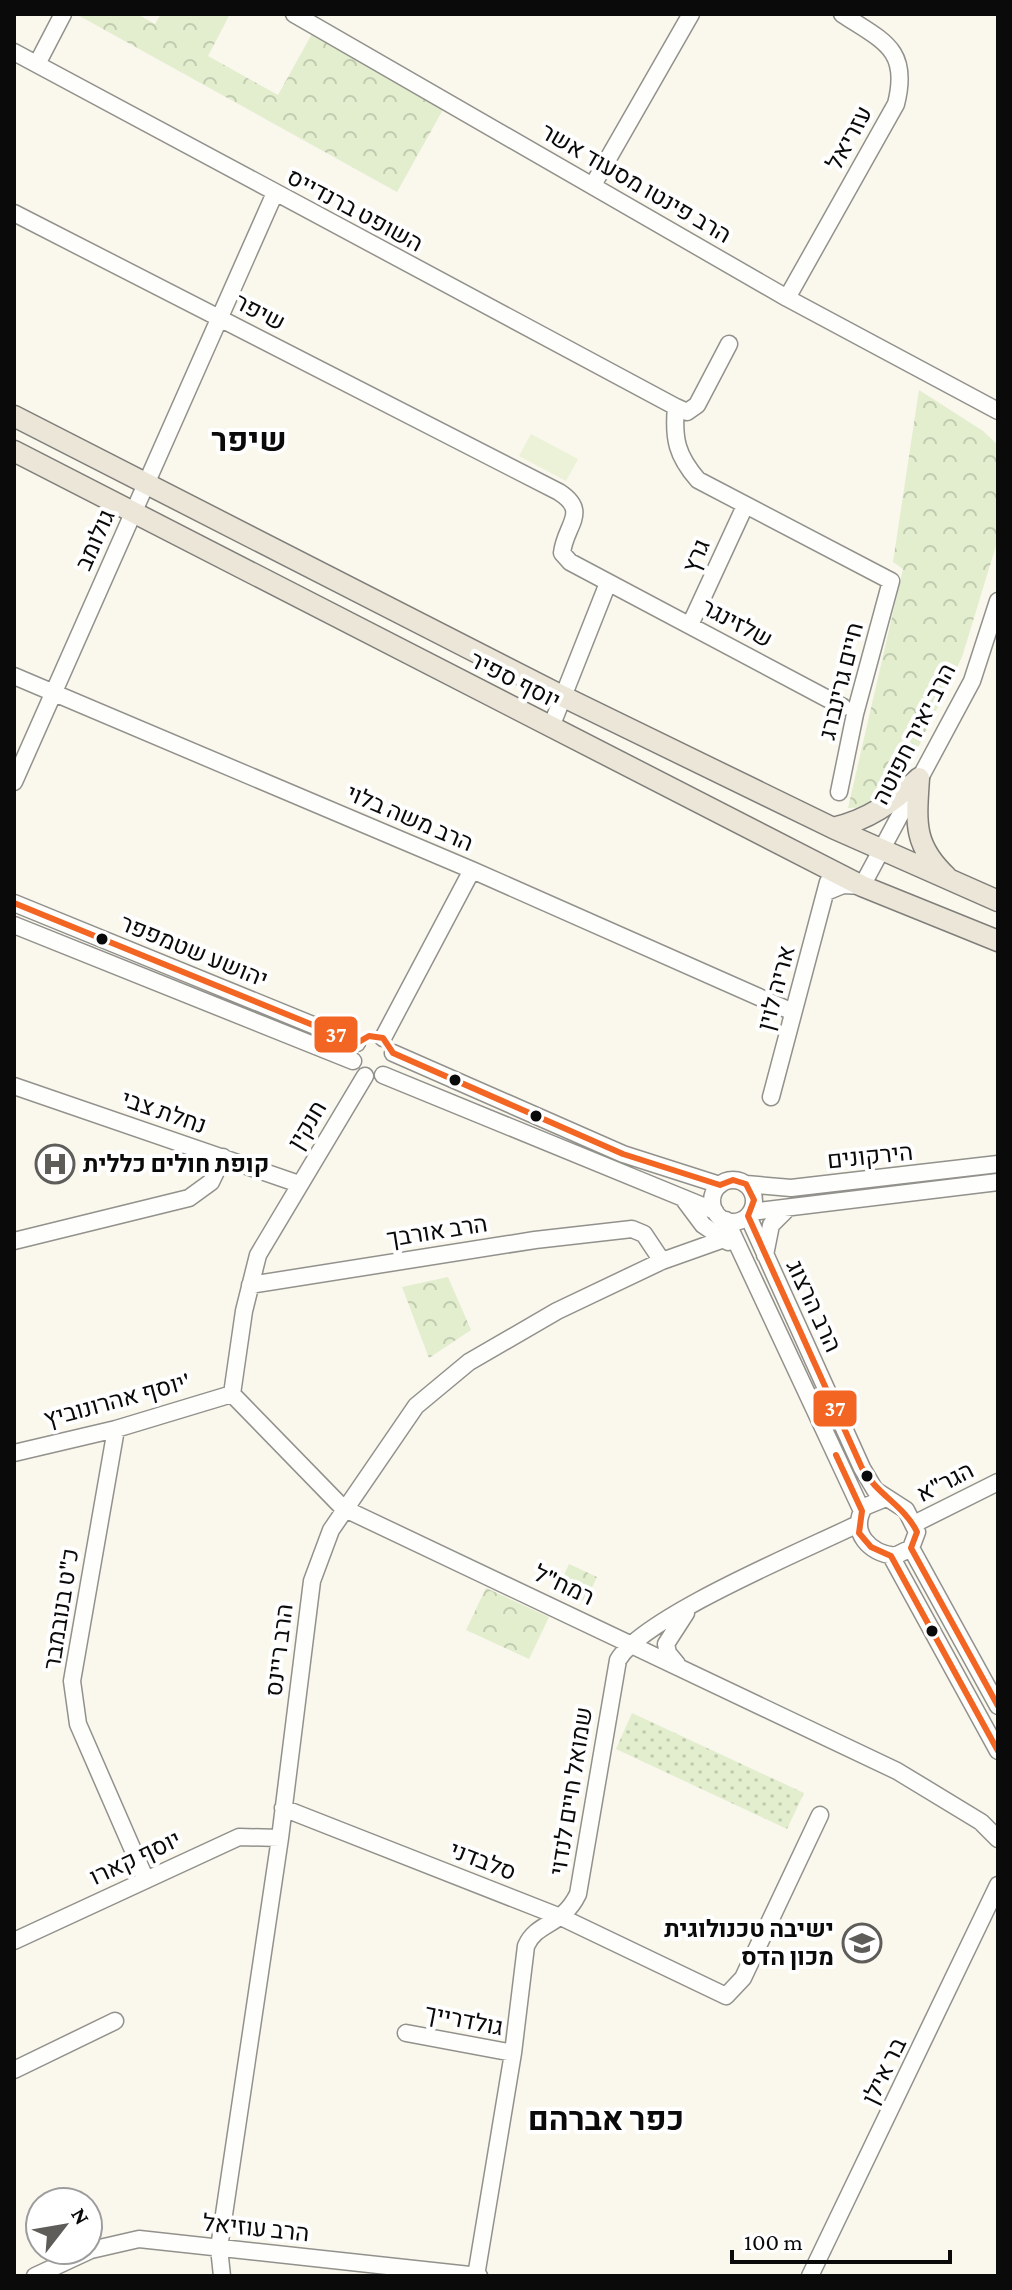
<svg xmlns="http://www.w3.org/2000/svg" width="1012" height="2290" font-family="'Crimson Pro',Heebo,serif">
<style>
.grass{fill:url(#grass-dots)}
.park{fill:url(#park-crowns)}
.pitch{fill:#ecf2d7}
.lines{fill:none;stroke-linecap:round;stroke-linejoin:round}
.minor-casing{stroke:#92918c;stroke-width:19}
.major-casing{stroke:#7f7e7a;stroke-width:23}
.minor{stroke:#fefefc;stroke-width:16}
.major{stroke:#ebe6d7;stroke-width:20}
.bus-1-casing{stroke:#fff;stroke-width:12}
.bus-1{stroke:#f26522;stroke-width:6}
.bus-dot{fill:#0a0a0a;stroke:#fff;stroke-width:3}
.labels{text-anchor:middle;stroke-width:8;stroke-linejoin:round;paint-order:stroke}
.street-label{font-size:24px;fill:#0a0a0a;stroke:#fff}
.poi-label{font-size:24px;font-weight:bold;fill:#0a0a0a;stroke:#fff;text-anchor:start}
.district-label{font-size:32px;font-weight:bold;fill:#0a0a0a;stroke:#fff}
.line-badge{stroke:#fff;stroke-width:3}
.badge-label{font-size:22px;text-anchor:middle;font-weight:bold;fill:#fff}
</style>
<defs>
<pattern id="grass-dots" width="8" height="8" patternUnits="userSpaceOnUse" patternTransform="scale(2)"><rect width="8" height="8" fill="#e2eece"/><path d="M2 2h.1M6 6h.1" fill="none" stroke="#c1cbb0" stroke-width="1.8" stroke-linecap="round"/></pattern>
<pattern id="park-crowns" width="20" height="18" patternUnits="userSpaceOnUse" patternTransform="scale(2)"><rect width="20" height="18" fill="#e2eece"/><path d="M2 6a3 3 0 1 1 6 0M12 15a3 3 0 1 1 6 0" fill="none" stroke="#c1cbb0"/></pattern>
</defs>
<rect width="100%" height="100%" fill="#faf7ed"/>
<path class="grass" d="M632 1713 804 1793 787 1829 616 1749Z"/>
<path class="park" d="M76 14H137L155 24 161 14H230L208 56 278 95 313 32 445 106 397 192Z
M919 390 983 431 998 445V539L962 657 897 791 869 807 848 808 903 569 893 562Z
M448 1277 471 1330 429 1358 402 1287Z
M569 1564 597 1577 585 1602 558 1589Z
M486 1588 549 1617 529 1659 466 1630Z"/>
<path class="pitch" d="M531 434 578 459 566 481 519 456Z"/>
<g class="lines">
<g class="minor-casing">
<path id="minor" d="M294 14 787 298 998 411
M14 52 676 407C673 439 677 456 698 480L891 581 855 714 839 792
M37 64 63 14
M593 185 691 14
M14 213 559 492C590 512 565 525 562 553L570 562 843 707
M787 298 896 104C910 49 883 41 842 14
M676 407 687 412 697 405 729 344
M690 625 745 506
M14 676 472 870 786 1009
M551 727 608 583
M14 782 274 195
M826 892 843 885 862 886 972 681 998 601
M14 903 357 1043
M14 925 353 1061
M383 1038 472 870
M393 1053 623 1154 720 1185
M383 1075 715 1211
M365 1076 258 1255 244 1311 232 1394 343 1508 897 1771 981 1822 998 1839
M14 1086 299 1184
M771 1097 828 882
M712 1201a21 21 0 1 1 42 0a21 21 0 1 1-42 0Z
M746 1184 791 1188 998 1164
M685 1201 703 1225 728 1242
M751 1212 998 1182
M748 1216 862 1468 875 1490 906 1510 917 1532 911 1548 895 1556C870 1553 849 1533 864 1507L886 1498
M726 1220 862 1511
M14 1241 189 1198 211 1182 223 1157
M765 1255 771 1225 788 1208
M250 1285 535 1240 632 1229 644 1234 662 1261
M116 1429 72 1681 78 1724 146 1880
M14 1453 116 1429 232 1394
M914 1524 998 1482
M911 1548 998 1706
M891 1556 998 1751
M677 1664 668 1653 666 1644 686 1613
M283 1808 563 1918 726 1996 743 1978 820 1815
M14 1941 239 1837 280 1838
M406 2033 513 2053
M14 2070 115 2021
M35 2276 91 2250 139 2239 479 2276
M222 2276 219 2248 280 1838 312 1581 331 1530 416 1406 469 1362 557 1311 662 1261 724 1239
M476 2276 513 2053 526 1946C537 1921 562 1927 578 1894L618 1660C643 1617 807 1549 858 1524
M810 2276 998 1885"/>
</g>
<g class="major-casing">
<path id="major" d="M14 416 562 696 833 828 998 901
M14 451 862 886 998 941
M919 778C916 823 913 845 947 877
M833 828C868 820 892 803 919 778"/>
</g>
<use href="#minor" class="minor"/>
<use href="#major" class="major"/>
<g class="bus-1-casing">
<path id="bus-1" d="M14 903 357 1043 369 1036 383 1038 393 1053 623 1154 720 1185 733 1180 746 1184 754 1200 748 1216 862 1468C877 1495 904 1505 917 1532L911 1548 998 1706
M836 1455 862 1511 859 1533 871 1547 891 1556 998 1751"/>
</g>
<use href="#bus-1" class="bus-1"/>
</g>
<defs>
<g id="hospital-ring" transform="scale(2)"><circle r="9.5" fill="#fff" stroke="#5e5d59" stroke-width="1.5"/><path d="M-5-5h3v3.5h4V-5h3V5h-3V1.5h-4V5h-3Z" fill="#5e5d59"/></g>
<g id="school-ring" transform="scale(2)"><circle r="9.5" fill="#fff" stroke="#5e5d59" stroke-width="1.5"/><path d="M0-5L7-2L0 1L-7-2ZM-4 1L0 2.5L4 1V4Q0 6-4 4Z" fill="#5e5d59"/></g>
</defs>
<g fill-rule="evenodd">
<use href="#hospital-ring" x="55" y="1164"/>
<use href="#school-ring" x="862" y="1943"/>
</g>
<g class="bus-dot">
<circle cx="102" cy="939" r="7"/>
<circle cx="455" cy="1080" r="7"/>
<circle cx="536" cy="1116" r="7"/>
<circle cx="867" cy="1476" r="7"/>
<circle cx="932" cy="1631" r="7"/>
</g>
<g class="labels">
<g class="street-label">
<text transform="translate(849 138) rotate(-61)" y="8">עזריאל</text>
<text transform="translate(636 183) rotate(30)" y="8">הרב פינטו מסעוד אשר</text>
<text transform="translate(355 210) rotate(28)" y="8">השופט ברנדייס</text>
<text transform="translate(260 312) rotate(27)" y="8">שיפר</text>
<text transform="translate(95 540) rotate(-66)" y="8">גולומב</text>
<text transform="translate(696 556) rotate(-66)" y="8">גרץ</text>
<text transform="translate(737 623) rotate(28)" y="8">שלזינגר</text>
<text transform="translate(515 680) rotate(27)" y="8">יוסף ספיר</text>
<text transform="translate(841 681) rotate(-76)" y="8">חיים גרינברג</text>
<text transform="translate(914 734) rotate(-63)" y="8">הרב יאיר חפוטה</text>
<text transform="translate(410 818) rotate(23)" y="8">הרב משה בלוי</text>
<text transform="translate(194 951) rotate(22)" y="8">יהושע שטמפפר</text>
<text transform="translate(776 988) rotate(-75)" y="8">אריה לוין</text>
<text transform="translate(164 1112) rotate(19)" y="8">נחלת צבי</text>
<text transform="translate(307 1125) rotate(-59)" y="8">חנקין</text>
<text transform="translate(870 1156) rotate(-6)" y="8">הירקונים</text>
<text transform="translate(437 1231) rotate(-9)" y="8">הרב אורבך</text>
<text transform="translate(814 1306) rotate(65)" y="8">הרב הרצוג</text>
<text transform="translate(117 1400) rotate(-15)" y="8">יוסף אהרונוביץ'</text>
<text transform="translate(945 1482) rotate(-27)" y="8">הגר"א</text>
<text transform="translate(564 1585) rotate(25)" y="8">רמח"ל</text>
<text transform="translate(61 1609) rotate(-81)" y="8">כ"ט בנובמבר</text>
<text transform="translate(279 1650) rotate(-83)" y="8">הרב ריינס</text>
<text transform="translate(571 1791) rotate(-81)" y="8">שמואל חיים לנדוי</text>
<text transform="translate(135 1858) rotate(-25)" y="8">יוסף קארו</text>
<text transform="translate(483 1861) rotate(21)" y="8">סלבדני</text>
<text transform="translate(464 2020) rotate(11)" y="8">גולדרייך</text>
<text transform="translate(884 2071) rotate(-64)" y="8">בר אילן</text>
<text transform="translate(256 2228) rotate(6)" y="8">הרב עוזיאל</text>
</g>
<g class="poi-label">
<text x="83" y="1172">קופת חולים כללית</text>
<text x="834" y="1937" text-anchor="end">ישיבה טכנולוגית<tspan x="834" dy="28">מכון הדס</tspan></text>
</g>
<g class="district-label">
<text x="249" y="451">שיפר</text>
<text x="606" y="2130">כפר אברהם</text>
</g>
</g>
<g class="line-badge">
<rect x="313" y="1015" width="46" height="39" rx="8" fill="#f26522"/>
<rect x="812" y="1389" width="46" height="39" rx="8" fill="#f26522"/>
</g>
<g class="badge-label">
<text x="336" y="1042">37</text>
<text x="835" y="1416">37</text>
</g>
<rect width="1012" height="2290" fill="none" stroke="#0a0a0a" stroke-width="32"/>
<g transform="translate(64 2226) rotate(59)"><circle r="38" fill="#ffffff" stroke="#9d9d9d" stroke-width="2"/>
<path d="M0-6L14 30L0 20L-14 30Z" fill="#5e5d59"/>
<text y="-12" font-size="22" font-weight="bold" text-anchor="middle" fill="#0a0a0a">N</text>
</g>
<path d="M732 2250v12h218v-12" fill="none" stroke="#0a0a0a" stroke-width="4"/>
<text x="744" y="2250" font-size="24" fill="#0a0a0a" stroke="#ffffff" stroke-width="6" paint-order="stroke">100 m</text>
</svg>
